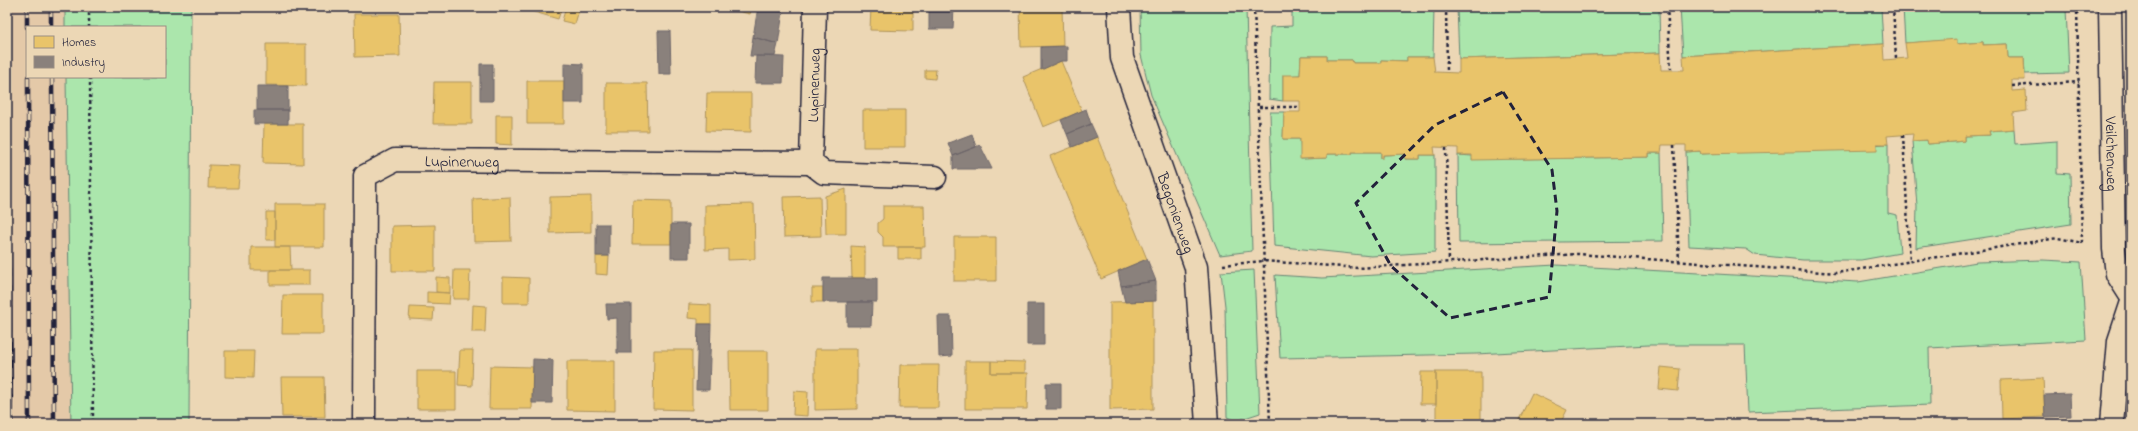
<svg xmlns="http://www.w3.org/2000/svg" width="2138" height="431" font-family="'Indie Flower',sans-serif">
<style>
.built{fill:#e4c9a8}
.green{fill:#abe6ac;stroke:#668474}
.homes{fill:#e9c46a;stroke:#ad935c}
.industry{fill:#8a817c;stroke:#6b6468}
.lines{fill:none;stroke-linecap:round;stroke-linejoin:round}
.street-casing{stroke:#22223b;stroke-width:25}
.path{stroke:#22223b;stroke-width:2.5;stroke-dasharray:3 3;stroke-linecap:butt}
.street{stroke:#ecd7b5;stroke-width:22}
.rail-casing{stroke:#22223b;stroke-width:4.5}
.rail{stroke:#ecd7b5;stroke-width:3;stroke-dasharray:9;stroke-linecap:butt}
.marked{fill:none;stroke:#22223b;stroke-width:3;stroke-dasharray:8 5;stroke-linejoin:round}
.labels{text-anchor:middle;stroke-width:4;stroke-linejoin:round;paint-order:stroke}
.street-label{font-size:16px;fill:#22223b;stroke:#ecd7b5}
</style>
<rect width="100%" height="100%" fill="#ecd7b5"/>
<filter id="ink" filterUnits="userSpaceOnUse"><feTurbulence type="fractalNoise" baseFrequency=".025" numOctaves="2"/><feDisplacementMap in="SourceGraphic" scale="8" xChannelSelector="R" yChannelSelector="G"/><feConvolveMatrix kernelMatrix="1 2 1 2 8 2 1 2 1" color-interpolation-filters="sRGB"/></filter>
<g filter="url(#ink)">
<path class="built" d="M7 7H65V27H27V77H66L71 424H7Z"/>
<path class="green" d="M65 7H191L189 424H71L66 77H165V27H65Z
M1140 7H1246L1252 251 1220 255 1151 95 1141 55Z
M1292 7H1434L1433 57H1407V61L1381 60V63H1353L1352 60H1327V56H1301L1300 75 1283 76V101L1269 99 1270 27 1292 26Z
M1457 7H1659L1660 53 1459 59Z
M1680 7H1881L1883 44 1683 56Z
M1903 7H2039L2066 9 2069 73 2025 74 2024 58H2008L2007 44 1983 45V42L1957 44 1956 40 1905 43Z
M1270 112H1284L1283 139H1300L1301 159 1327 158V154H1352V152H1381V158L1383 157V155L1405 154V159H1420V155H1435V252L1371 256 1274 246Z
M2014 129 2015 144 2057 141V173L2070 174 2071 224 1916 248 1917 206 1912 141 1927 140 1928 144 1965 141V136L1990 135 1989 131Z
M1888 144V213L1897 215 1900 253 1861 260H1803L1755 255 1746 249 1689 246 1686 152 1700 151 1701 154Z
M1649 153H1661L1663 241 1459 243 1458 155 1516 159 1649 157Z
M2043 260 2081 262 2086 340 1929 348 1930 405 1748 412 1745 345H1649L1476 354 1280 358 1275 275 1322 278 1556 265 1858 282 1977 262Z
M1254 270 1260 413 1236 421 1227 417 1225 306 1221 272Z"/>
<path class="homes" d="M244 7H297V8Z
M532 7H562L558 19 531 11Z
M566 7 579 10 575 24 562 21Z
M720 7H752L750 14Z
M871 7H913V31L870 30Z
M1020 7H1062L1063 46 1021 47Z
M354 14H399L400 56 355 57Z
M1957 39V44L1983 42V45L2007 44 2008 58H2024L2025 80H2012V91L2026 90 2027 111 2013 113 2014 129 1989 131 1990 135 1965 136V141L1928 144 1927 140 1912 141 1913 134 1887 136 1888 144H1877V150L1701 154 1700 151 1686 152V145H1662L1661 153H1649V157L1472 160V155H1458V148L1434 147 1435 155H1420V159H1405V154L1383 155V158H1381V152H1352V154H1327V158L1300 159V139H1283L1284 112H1300V101H1283V75H1300L1301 56H1327V60H1352L1353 63H1381V60L1407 61V57H1433L1435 72 1459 73V59L1660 53 1661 70H1684L1683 56 1883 44 1884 60 1907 58 1905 43Z
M266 44H306V86L266 85Z
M1061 61 1082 111 1043 127 1023 77Z
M925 70H936L935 79 925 78Z
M527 81H564V124H527Z
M434 82H472V124H433Z
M606 83H647L648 131H606Z
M707 93H751V132L706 131Z
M863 110H905V147H863Z
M496 115H512V145L496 144Z
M264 124H303V164L263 163Z
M1097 137 1147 259 1101 279 1050 156Z
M209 165 240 166 238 188H208Z
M846 189V234H826L825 196Z
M591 196V232L550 233V197Z
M820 196 821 236 784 237 783 197Z
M510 197 511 241 474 242 473 199Z
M633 200 671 201V244H632Z
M275 204H324V247H275Z
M754 204 755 259 728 260V249L705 250V205Z
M883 206H924L925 247H883V237L878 232V223L883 219Z
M266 212H275V240H266Z
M435 225V271H392V226Z
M954 237H996V281H954Z
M851 246 865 247V278H852Z
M251 247H290L291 270H251Z
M898 247H921V259H898Z
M596 256H609L608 275 596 274Z
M270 270H310V285H270Z
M454 270H470L469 299H453Z
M436 277 450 278V293L436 292Z
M503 277 529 278V303H503Z
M812 288H823V302H812Z
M427 292 450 293 449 304 427 303Z
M283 295H323V334H282Z
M1153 301V409L1110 410V302Z
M689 304 711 305V324H698V319L688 318Z
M473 305 486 306 485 332H472Z
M410 307 434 308 433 320 409 319Z
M815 349H857V409L815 410Z
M460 350H473L472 386 458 385Z
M654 350H692V410L653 409Z
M225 351H254L253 378 225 377Z
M729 351H768V410H730Z
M567 361H615V411L567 410Z
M965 361H991V373H1028L1027 409H965Z
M991 361 1025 362V373H991Z
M900 365H939L938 408H899Z
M490 366 533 367 532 409H489Z
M1661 367 1680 369 1678 391 1659 389Z
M417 371H456V409H417Z
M1421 372H1436V404H1420Z
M1436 372H1481V424H1436Z
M281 377H324L325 417H282Z
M2043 378 2045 417 2002 419 2001 380Z
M794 391 808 392 807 416 793 415Z
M1532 393 1567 410 1560 424H1517Z"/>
<path class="industry" d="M758 7 783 12 778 44 753 37Z
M929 7H954L953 29H929Z
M658 31H670L671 74H659Z
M753 37 778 44 775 56H750Z
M1067 46V61H1061L1041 70V47Z
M756 56 784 57 783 83H755Z
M564 63 583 64V103H564Z
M480 64H493V101H480Z
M257 86H288V110H257Z
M1086 109 1091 124 1067 134 1061 120Z
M254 110H288V124H254Z
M1091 124 1097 137 1072 147 1067 134Z
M972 134 976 147 953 156 948 143Z
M980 145 992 169H953V156Z
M596 224H609V256H596Z
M671 224H689V258H671Z
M1147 259 1156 281 1121 286 1118 271Z
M823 278H877V302H823Z
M1156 281V301L1125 302 1121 286Z
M847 302H872L871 326H847Z
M606 304H631V353H617V318L607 319Z
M1027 304H1044V345H1027Z
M938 316H951L952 356 939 357Z
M698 324H711L709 390H696Z
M533 359 553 360 552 403H532Z
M1046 383H1061V409H1046Z
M2070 394 2071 416 2045 417 2044 395Z"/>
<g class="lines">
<g class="street-casing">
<g id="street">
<path id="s1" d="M1119 7 1122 58 1196 267 1207 424"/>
<path id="s2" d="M2110 7 2114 249 2117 274 2131 296"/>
<path d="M811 163 824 173 935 177"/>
<path id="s3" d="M364 424 365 176 395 160 811 163 815 7"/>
<path d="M2112 424 2119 341 2131 305"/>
</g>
</g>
<path class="path" d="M89 7V27
M1254 7 1270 424
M1446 7 1447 72
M1667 7 1671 69
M1893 7 1896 58
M90 77 93 424
M2012 86 2079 82
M1259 107H1300
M1903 135 1910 261
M1674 145 1679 262
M1446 148 1449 262
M1223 265 1263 261 1358 268 1578 254 1836 273 2058 238 2082 243 2077 7"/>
<use href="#street" class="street"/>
<g class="rail-casing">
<path id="rail" d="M27 7V27
M51 7V27
M28 77 29 424
M52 77 54 424
M7 134 11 424"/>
</g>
<use href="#rail" class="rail"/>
</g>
</g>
<path class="marked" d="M1503 92 1552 170 1557 211 1549 297 1450 318 1391 266 1356 203 1435 125Z"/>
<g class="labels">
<g class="street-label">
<text dy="6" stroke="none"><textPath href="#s3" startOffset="776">Lupinenweg</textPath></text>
<text dy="6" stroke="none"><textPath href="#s2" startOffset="147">Veilchenweg</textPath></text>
<text dy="6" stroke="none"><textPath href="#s3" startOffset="349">Lupinenweg</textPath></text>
<text dy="6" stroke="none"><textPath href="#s1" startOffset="215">Begonienweg</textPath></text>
</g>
</g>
<rect width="2138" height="431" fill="none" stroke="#ecd7b5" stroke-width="24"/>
<rect x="12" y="12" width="2114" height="407" fill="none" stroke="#22223b" stroke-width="1.5" filter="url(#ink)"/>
<rect x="26" y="26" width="140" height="52" fill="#ecd7b5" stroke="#9b8f84"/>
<rect x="34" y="36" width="20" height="12" fill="#e9c46a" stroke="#9b8f84"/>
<text x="62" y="46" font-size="12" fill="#22223b">Homes</text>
<rect x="34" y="56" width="20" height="12" fill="#8a817c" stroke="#9b8f84"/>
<text x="62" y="66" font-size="12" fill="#22223b">Industry</text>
</svg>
